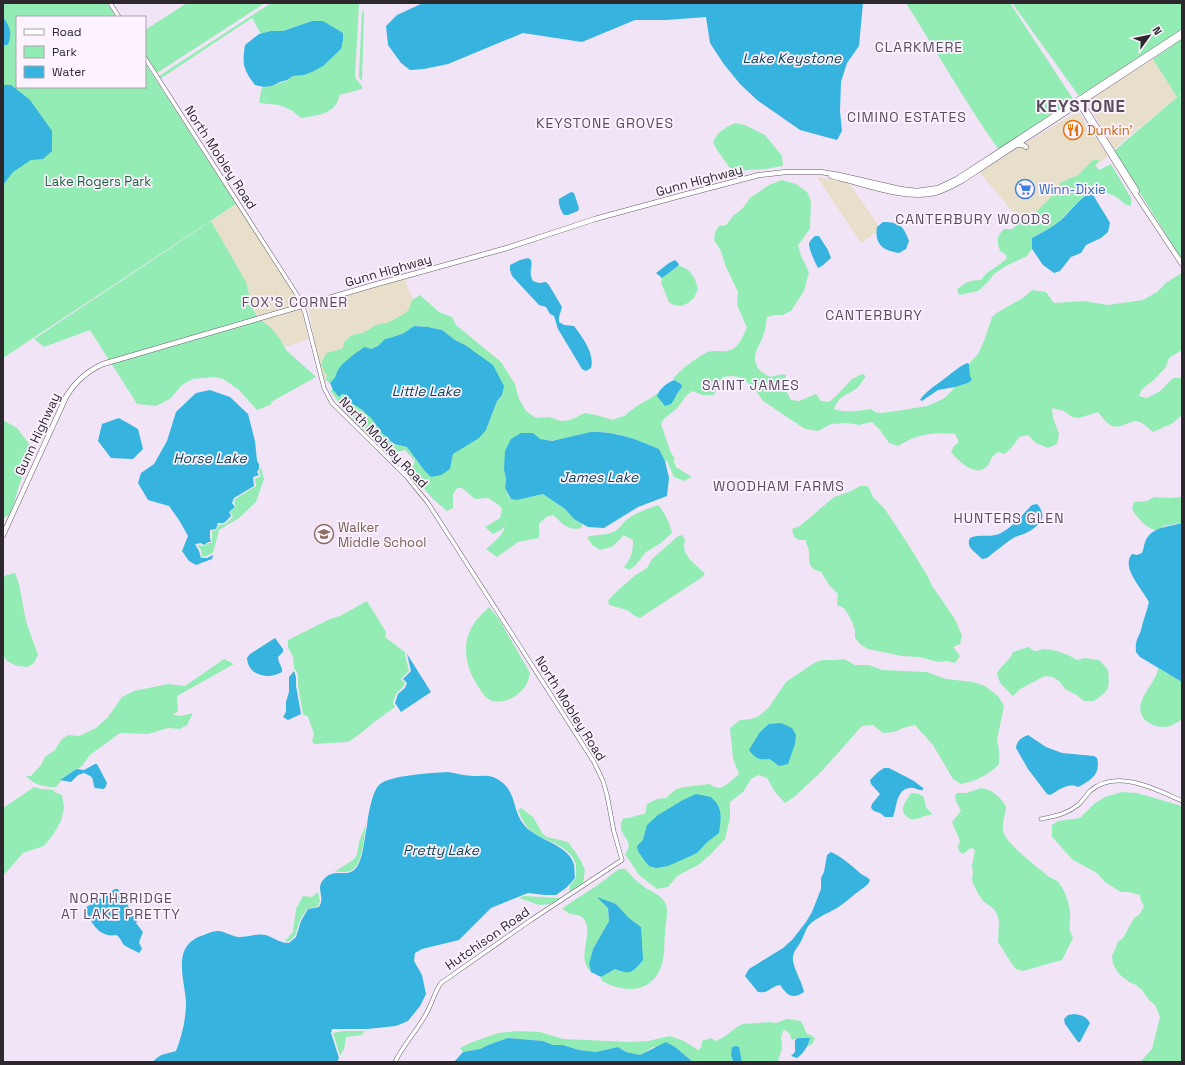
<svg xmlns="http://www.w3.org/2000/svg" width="1185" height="1065" font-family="'Space Grotesk',sans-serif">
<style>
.commercial{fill:#e8dfca}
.green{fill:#94ecb5}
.water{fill:#36b3de}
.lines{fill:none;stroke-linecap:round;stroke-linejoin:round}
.minor-casing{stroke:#675b6b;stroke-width:4.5}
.major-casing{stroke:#675b6b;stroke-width:5.5}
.minor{stroke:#fff;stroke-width:3.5}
.major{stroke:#fff;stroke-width:4.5}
.labels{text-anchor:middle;stroke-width:3.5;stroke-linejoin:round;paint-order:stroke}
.food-label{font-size:13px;fill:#c56008;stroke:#fcf3ff;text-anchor:start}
.street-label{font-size:13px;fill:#2d272e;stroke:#fcf3ff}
.park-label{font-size:13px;fill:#216540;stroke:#fcf3ff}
.shop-label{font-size:13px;fill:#366cbe;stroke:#fcf3ff;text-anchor:start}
.education-label{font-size:13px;fill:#785e54;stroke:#fcf3ff;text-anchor:start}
.neighbourhood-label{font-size:14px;letter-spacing:1px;fill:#5a4e5e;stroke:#fcf3ff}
.water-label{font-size:14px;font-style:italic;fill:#0f4355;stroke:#fcf3ff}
.district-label{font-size:17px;font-weight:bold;letter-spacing:1px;fill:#5a4e5e;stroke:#fcf3ff}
</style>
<rect width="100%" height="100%" fill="#f2e4f7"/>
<path class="commercial" d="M1153 59 1177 97 1114 149 1087 102Z
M1078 111 1108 156 1025 226 979 172Z
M817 177 849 183 881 229 861 243Z
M237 204 298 299 300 305 258 317 253 310 251 303 211 221Z
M404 278 418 313 330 383 323 380 308 308Z
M301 308 309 339 285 347 280 339 261 320Z"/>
<path class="green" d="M3 3H107L116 17H17V87H145V63L236 204 3 358Z
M187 3H265L157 73 145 55V30Z
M271 3H358L359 5 355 74 356 79 362 86V89L339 95C338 114 315 116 301 118L291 110 279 105 259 103 262 87C270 88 278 83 286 81 288 80 291 77 294 76 297 75 302 76 306 74 320 70 330 59 341 49L312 21 283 31H271L261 34 252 18 160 79 159 76Z
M906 3H1010L1073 99 999 150C965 102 937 52 906 3Z
M1012 3H1182V30L1079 96Z
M362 10 364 13 362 81 359 77V73Z
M1182 39V92L1177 97 1153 59Z
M1182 93V260L1108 142 1113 150H1115Z
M735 123 745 125 765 135 782 156 783 166 765 169 737 171 730 168 717 150 713 142C718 131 725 128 735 123Z
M1093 160H1100L1095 165 1099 170 1111 164 1131 198V206C1123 205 1123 201 1116 197 1113 195 1108 193 1104 192 1084 188 1074 208 1061 219 1053 227 1043 232 1032 238V249L1027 256 1006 266 994 274 988 282 978 291 959 295 957 289C965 283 970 280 981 280 988 269 999 267 1007 258L1005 254 1000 251C997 241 996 237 1004 229H1012L1020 222 1029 218 1038 210 1057 191 1060 183 1078 175Z
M782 180 796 184 807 192 811 201 810 229 798 245 801 256 809 272 804 291 791 311 783 315H775L767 317C766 325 765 332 762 339 758 348 751 357 758 368 760 371 764 374 768 376 773 378 775 375 780 375 780 374 785 375 786 375L785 389 791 400 799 401 816 394 821 401 829 402 836 396 852 379 862 374 866 376C863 380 860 386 856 389 845 396 839 396 834 409 846 413 859 411 871 409L875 412 881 413 903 410 927 406 943 399 949 394 955 387 968 383 970 376 969 364 978 354 984 341 992 317 998 312 1023 298 1032 290 1046 292 1054 303 1084 301 1108 305 1143 300 1157 292 1167 282 1182 273V350L1169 358 1166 367 1154 380 1142 389 1139 396 1147 398 1160 391 1173 378H1182V415L1173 423 1153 432C1148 428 1142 421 1135 421 1132 421 1129 423 1126 424 1111 431 1107 423 1098 412L1079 418 1072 417 1064 411 1052 408 1053 418 1059 434 1057 444 1048 448 1036 443 1028 435 1019 437 1013 446 1005 454 997 452C996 454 994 455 992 457 991 459 990 463 988 465 977 479 959 462 951 452L954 446 959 442 955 434C932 432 918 434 898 446L889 443 880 430 872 422 859 425 847 423 831 424 818 431 805 429 763 401 755 389 742 378 733 376 723 377 718 383 714 395H702L693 391C684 395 682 404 675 410 669 415 664 417 661 424L671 453 675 459H673L676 467 692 477 684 481 674 477 667 461H665L659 449C642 442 620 433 603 432 585 430 554 446 540 439 537 438 535 435 532 433L504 470 506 479 505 488 510 499 517 500 543 494 565 509 574 519 583 524 581 528C568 531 563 524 553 515L546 517 539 524V538L518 542 497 557 486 549C493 543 504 534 505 526L501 530 493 534 485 527 500 518 502 509 499 505 488 498 475 499 462 488H457L453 494V508L447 511 433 499 412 474V468L415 461 405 450 392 453 340 404 330 390H333L339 396 342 394 345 395V399L361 409 372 419 382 433 394 444 407 447 424 470 451 463 453 454 486 430 497 401 502 395 465 345 455 340 442 330 428 327 414 326 404 333 393 337 385 339 378 346 371 349H360L356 354 339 368 335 379 330 383 326 380 327 374H325L321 364 326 353 342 349 345 341 352 335 363 333 376 325 387 323 402 315 409 310 412 300 420 295 439 312 452 317 456 325 501 362 515 384 519 399 526 411 536 418 549 417 561 421 570 420 585 413 596 415 613 420 620 417 625 416C634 405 649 401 659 392L657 396H677L681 384 673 379C680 370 698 356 708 352 714 350 721 352 727 351 739 349 742 337 747 328L737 305 738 292 725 265 721 251 714 240 715 232 719 226 726 225 734 215 743 208 750 198 769 185Z
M211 221 246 282 253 310 258 317 109 360 90 330 44 347 34 339Z
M678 266C690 267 696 279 698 289L694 298 688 303 681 306 674 305 669 302 661 283 662 278Z
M261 320 271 328 280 339 286 350 316 377 271 402 272 404 257 410 238 389 223 379 214 377 193 379 182 385 170 399 156 406 137 404 111 363Z
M336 403 390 454V457L410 477 412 476 420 486 418 488 408 475 339 407Z
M3 420 17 428 30 445 34 455C25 468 20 482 16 496 14 503 13 509 10 515L5 517 3 516Z
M261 467 264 479 256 502 239 518 219 530 213 553 206 556 202 557 201 550 197 545 204 546 208 543H212V531L216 530 219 525 225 524 233 517 230 512 236 507 234 503 235 499 256 486 255 478H258L261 476 259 472Z
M860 486H868L873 497 884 508 906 541 927 575 932 586 940 597 956 621 962 636 960 644 953 647 960 656 955 663 947 661 938 662 919 657 902 656 868 649 861 645 855 638V631L853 624 848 614 844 608 837 605 838 594 829 585 821 572C811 569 809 566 809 556 810 550 807 545 805 540H799L794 537 792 529 800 526 834 497 849 492Z
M1154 497 1169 498 1182 497V523L1164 526 1157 531C1145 527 1138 519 1132 509L1134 502 1147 501Z
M658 505C666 514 669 522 672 533L661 543 646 552 635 566 629 570 624 567C632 557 633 552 633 540L624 535 612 547 600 550 592 545 587 537C596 534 607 536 615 531 621 528 623 521 629 518 637 512 648 509 658 505Z
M682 535 685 540C680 556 696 564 705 574L701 578 640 618 635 616 627 610 609 605 608 601 614 594 634 576 647 568 652 559 678 536Z
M15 573 19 584 26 621 38 655 34 663 28 667 17 666 7 661 3 655V577L7 575Z
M367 601 386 632 385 637 406 653 405 655 409 671 401 679 405 683 403 687 396 694 393 703 395 707 373 723 360 734 348 742 314 744 312 741 314 734 308 717 303 714 298 686V676L296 670 294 669 293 657 288 647V640L330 619 340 616Z
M489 607 499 619 530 673C529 677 528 682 526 685 520 696 502 706 490 700 484 697 479 688 476 683 467 669 462 647 470 631 474 621 482 614 489 607Z
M1028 647 1035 651C1038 651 1042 649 1045 649 1056 650 1068 654 1077 660L1085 658 1099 660 1108 670C1110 690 1109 690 1094 701H1084L1078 696 1065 689 1060 682 1053 677 1045 676 1020 689 1013 696 1000 683 997 673C1002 665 1009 661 1013 652Z
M224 659 234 664 177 696 178 711 173 715 181 716 193 713 187 725 180 729 168 728 148 734 120 733 90 755 82 766 61 779 62 780 56 787C44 787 34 785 26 776H31L41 765 45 757 55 750 61 740 68 735 79 736 96 728 108 717 122 697 134 691 168 684 185 686Z
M844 659 855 665H869L882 670 927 672 946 679 973 682 985 686 998 696 1004 706 997 740 999 750V764C989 775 976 781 961 784L953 779 933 745 915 725 903 728 894 732 883 733 873 725 862 726 821 772 794 797 785 803 775 792 767 778 759 775 751 779 743 792 730 802V818L725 839 709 856 698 865 677 876 668 887 657 889 639 875 625 854C636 841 619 837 621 824 621 823 623 818 624 818 631 819 637 814 645 814L647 804 657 799 666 798 676 789 685 787 709 784 715 787 720 788 726 785 739 774 733 759 730 728 740 720 751 719 759 716 769 707 786 682 814 663 823 660H835Z
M1158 668 1182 682V719C1174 725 1167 729 1156 726 1152 725 1149 723 1145 720 1132 706 1149 690 1155 677 1157 675 1157 671 1158 668Z
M34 787 41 789 54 790V792L62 795 64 808 61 821 53 835 44 846 23 853 3 876V808Z
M981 788C992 789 1000 797 1006 806 1006 814 1002 821 1003 830 1004 843 1039 868 1049 877 1053 879 1057 880 1059 883 1065 891 1069 902 1070 912 1071 922 1067 928 1073 938L1062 960 1023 971 1016 969 1012 964 998 942 999 921 997 914 993 908 984 902 979 895 973 884 972 878 973 873 972 865 975 851 973 848 969 849 963 854 959 851 958 847 960 841 952 822 961 811 956 801 955 796 957 793H966Z
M1122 792 1137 793 1182 806V1062H1140L1152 1049 1160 1017 1155 1005 1149 1000 1142 990 1136 985 1129 982 1118 973 1113 964 1112 956 1118 942 1123 938 1134 918 1139 915 1144 906 1141 901 1140 895 1128 892H1121L1111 886 1104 881 1097 873 1073 860 1052 837V825L1058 821 1080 818 1094 804 1105 797Z
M911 793 919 794 924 797 926 807 933 815C926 814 921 819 915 819 911 820 908 818 906 816 898 809 907 800 911 793Z
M521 808 533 817 543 834 547 837 568 842 580 859 585 870 583 883 569 892 570 885 576 878C576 874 576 869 576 865 571 846 548 842 534 833 526 828 522 819 518 810Z
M366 824C364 835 363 867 350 871 346 873 339 871 334 872L353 860 357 855 359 842Z
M619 869H625C631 875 636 881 643 886 651 892 663 895 666 905 669 913 665 925 665 933 664 943 665 954 662 964 653 993 626 994 602 981L601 977 615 969 641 927 629 918 616 904 608 907 609 921 593 949 589 964 591 972C574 957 597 931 582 917 578 914 575 915 570 914 568 913 565 910 562 909 574 899 587 893 599 884 606 879 612 874 619 869Z
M318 892 320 901 318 906 307 909 300 920 295 936 288 942 285 941 293 932 296 909 303 896 312 897Z
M524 896 560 898 562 897 551 904 539 905 519 898Z
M787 1019 801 1021 807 1034 813 1036 815 1039 812 1044 806 1047 810 1041 798 1038 792 1040 791 1038 790 1034 785 1030 783 1031 781 1037 782 1048 778 1062H742L741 1057 731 1055 733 1062 724 1061 719 1062H693L681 1052 653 1047 640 1055 626 1052 618 1047 596 1052 579 1050 563 1045H553L543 1041 508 1038 488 1045 480 1049 463 1052 460 1048 470 1043 498 1033 517 1031 540 1032 563 1039 631 1042 648 1041 670 1036 684 1041 698 1050 701 1048 702 1041 711 1038 716 1041 724 1037 737 1027 743 1024 771 1022 776 1023Z
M343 1031H365L362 1035 346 1037 344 1049 340 1056 333 1033Z"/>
<path class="water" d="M423 3H863L859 46 847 63 841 82 840 111 842 131 837 140 800 130 757 100 740 84 723 63 710 43 706 17 666 20H635L582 42 523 33 448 64 424 69 410 70 401 63 388 45 386 26 397 15Z
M3 17C11 29 12 32 8 45H3Z
M312 21H323L343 33V41L342 43V46L341 49 323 66 312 72 304 75 293 76 287 80 280 82 272 86 264 87 255 85C243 69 242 64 245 45L259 34 271 31H283Z
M3 85H11L30 100 52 131V151L43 159 31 160 13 172 3 185Z
M571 192 574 193 579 208 578 211 568 215H564C561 211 558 204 559 199Z
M1092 192C1097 203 1104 212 1110 223L1108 232 1101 238 1086 245 1081 253 1071 257 1060 271 1054 273 1043 265 1032 249V238C1043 232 1053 227 1062 219 1072 210 1079 198 1092 192Z
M883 222C899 222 904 226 909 241L906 249 899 253C883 251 874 244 877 227Z
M815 236H819L828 250 831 258 822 266 818 268C815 262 810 252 809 245 809 241 812 239 815 236Z
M528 258 531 260C533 269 528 271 533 281L539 283 546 282 549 285 562 307 559 317V322L564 325 574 326C583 338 595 354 591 368L586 371 582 369 558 329 554 316 550 314 546 307 539 305 512 276 510 270V265L520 260Z
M675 260 679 264 678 266 662 278 656 273 669 263Z
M414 326 428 327 442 330 455 340 465 345 493 365 504 386 502 395 497 401 486 430 479 438 453 454 450 469 441 475 431 477 424 470 407 447 394 444 382 433 372 419 361 409 345 399V395L342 394 339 397 333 390 330 383C338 376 335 373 340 367 343 363 360 349 365 347L371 349 378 346 385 339 393 337 404 333Z
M967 363 969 364 970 376 972 380 968 383 955 387 938 390 922 401 920 400C926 391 935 386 944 379 951 374 958 367 967 363Z
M674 380 681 384 682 387C678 391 675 399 671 404L665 406 657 396C660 388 667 383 674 380Z
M210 390 230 397 248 414 255 441 257 461 259 464V469L257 472 259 475 253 477 254 486 234 498 232 503 235 507 229 512 231 516 224 523H218L216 529 210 530V538L211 542H208L204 545 201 543 195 544 199 551 201 558H207L213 555 212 559 196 565 189 561 182 551 188 536 179 520 169 506 148 500 138 483 141 473 154 464 167 441 176 412 196 393Z
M119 418 138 429 143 449 133 459 111 458 98 441 102 424Z
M591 432C614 431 637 439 659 449L665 461 669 478 667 496 638 507 604 528 588 527 574 519 565 509 543 494 517 500 511 499 505 488 506 479 504 470 505 451 511 439 521 433H533L540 439 552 441Z
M1037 504C1050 518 1037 528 1024 534 1021 535 1018 536 1015 537 1005 543 996 551 987 558L982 559C976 552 965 548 970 538 978 534 986 537 995 535 1007 533 1023 514 1032 505Z
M1182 523V682L1140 657 1136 652C1135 640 1138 639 1141 630 1143 620 1147 611 1149 602 1143 591 1126 572 1129 560 1129 557 1131 556 1132 554L1137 555 1142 553C1144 549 1144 542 1147 538 1155 526 1170 527 1182 523Z
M275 638 283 649V652L278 657C278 663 283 667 282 672 268 680 248 676 247 658L250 654Z
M407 654 431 692 401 712 395 703 398 694 405 688 407 683 403 679 411 671Z
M294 671 296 677V686L301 714 288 720 283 717 286 712V702L289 692V677Z
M781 723 792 728 796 735 795 744 788 764 779 766 770 759C758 760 756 759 749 750L760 732 769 724Z
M1028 735 1046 747 1062 753 1094 756 1097 758C1101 774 1091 780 1078 787 1068 782 1059 790 1050 795L1047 794 1028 769 1016 748C1017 740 1021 738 1028 735Z
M95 764H97L107 783 105 788 103 789 95 788C91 778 96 778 84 773L78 775 71 782 60 780 75 770 77 769 84 770Z
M884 768H889L914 781 923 788V790C918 791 915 787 910 788 896 789 897 807 893 817H885L880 813 874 811 871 808 872 804 880 794 871 784 870 780 878 772Z
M447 772C456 773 465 776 474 776 480 776 488 775 493 777 519 788 510 810 525 826 538 841 569 844 574 865 575 869 574 874 575 878L566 888 556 895H545L528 893 491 908 459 940 422 949 415 953 414 961 422 975 426 994 420 1006 408 1021 396 1026 367 1029H332L331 1033 339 1058 337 1062H153C160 1053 167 1054 176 1051 182 1036 186 1019 186 1003 185 980 171 947 201 936 206 934 213 931 218 931 225 931 232 937 239 937 248 937 257 933 266 935 274 938 280 943 289 943L296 937 301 921 308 909 319 907C319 906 321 904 321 902 323 894 316 887 324 879 336 866 349 881 358 865 364 853 364 839 367 826 368 816 372 792 379 785 389 775 432 773 447 772Z
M696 794 711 797C713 799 716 802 717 804 723 813 720 824 719 833L706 843 698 852 693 855 668 866 656 868 649 866 644 860 638 851 637 846 643 840 647 825 658 815 683 800Z
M831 852C842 857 851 865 860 873 863 876 867 876 870 880 868 886 864 887 859 891 852 896 845 903 837 908 828 913 818 917 810 924 805 929 804 937 800 943 797 948 792 953 793 960 794 971 802 981 804 992 792 1000 787 995 780 985 771 986 769 994 758 992L745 976 749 969 783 948 792 940 806 922 812 912 821 889V878L824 872 827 855Z
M115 889H118L137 921 136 923 143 932 139 942 142 949 139 953C134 950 128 948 124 945 121 941 120 937 116 935 99 938 92 923 85 910V908Z
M597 897 616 904 629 918 641 927 643 960C632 973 631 975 615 969L601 977 591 972 589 964 593 949 609 921 608 908Z
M1074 1014C1081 1015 1086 1016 1090 1023L1080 1042H1078L1065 1024 1064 1019 1068 1015Z
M508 1038 543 1041 553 1045H563L579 1050 596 1052 618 1047 626 1052 640 1055 666 1042 675 1047 693 1062H454L463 1052 480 1049 488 1045Z
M798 1038H810C809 1045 803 1054 797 1058L791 1056 795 1052V1040Z
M736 1046 739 1047 742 1062 733 1061 731 1055 732 1047Z"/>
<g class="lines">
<g class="minor-casing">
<path id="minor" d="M110 3 119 17
M145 58 299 298 305 313 324 388 332 403 406 476 428 503 594 762 603 781 607 795 614 832 622 860 531 920 441 983C434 993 432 1004 426 1014 417 1031 403 1045 395 1062
M1041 819C1055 816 1067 814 1078 805 1083 801 1086 795 1090 791 1116 768 1156 789 1182 801"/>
</g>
<g class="major-casing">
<path id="major" d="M1079 101 1083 105 1137 191
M1078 102 1131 187 1182 264
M1016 145H1023L1026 147
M831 176C863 183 902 200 935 193 945 190 954 185 963 180L1182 36
M3 535 66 397C75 382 87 371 103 364L377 284 507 248 595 219 683 195 759 175 786 172H821L839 175 900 189 917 191 938 188 957 179 1182 32"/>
</g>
<use href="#minor" class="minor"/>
<use href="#major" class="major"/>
</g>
<defs>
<g id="restaurant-ring" transform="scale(1)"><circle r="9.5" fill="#fcf3ff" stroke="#e8710a" stroke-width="1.5"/><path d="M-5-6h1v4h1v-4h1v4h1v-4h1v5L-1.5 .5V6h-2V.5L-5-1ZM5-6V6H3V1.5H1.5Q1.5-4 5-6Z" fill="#e8710a"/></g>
<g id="supermarket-ring" transform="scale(1)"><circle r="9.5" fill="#fcf3ff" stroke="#3f7fe0" stroke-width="1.5"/><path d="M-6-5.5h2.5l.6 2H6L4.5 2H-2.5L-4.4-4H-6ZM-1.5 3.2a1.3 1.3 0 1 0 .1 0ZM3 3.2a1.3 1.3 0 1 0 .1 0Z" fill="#3f7fe0"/></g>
<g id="school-ring" transform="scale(1)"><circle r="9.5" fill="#fcf3ff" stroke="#8d6e63" stroke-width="1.5"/><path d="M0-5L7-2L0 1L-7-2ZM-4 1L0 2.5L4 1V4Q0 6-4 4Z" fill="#8d6e63"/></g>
</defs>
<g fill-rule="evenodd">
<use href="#restaurant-ring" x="1073" y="130"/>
<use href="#supermarket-ring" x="1025" y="189"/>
<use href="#school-ring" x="324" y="534"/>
</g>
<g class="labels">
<g class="food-label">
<text x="1087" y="135">Dunkin'</text>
</g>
<g class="street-label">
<text transform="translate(221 157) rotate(57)" y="5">North Mobley Road</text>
<text transform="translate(699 180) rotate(-15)" y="5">Gunn Highway</text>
<text transform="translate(388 270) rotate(-16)" y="5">Gunn Highway</text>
<text transform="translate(37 434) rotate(-65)" y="5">Gunn Highway</text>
<text transform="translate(384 442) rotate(46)" y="5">North Mobley Road</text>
<text transform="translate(571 708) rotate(58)" y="5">North Mobley Road</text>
<text transform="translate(487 938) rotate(-35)" y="5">Hutchison Road</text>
</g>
<g class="park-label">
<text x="98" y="186">Lake Rogers Park</text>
</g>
<g class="shop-label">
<text x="1039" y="194">Winn-Dixie</text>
</g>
<g class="education-label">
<text x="338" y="532">Walker<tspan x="338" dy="15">Middle School</tspan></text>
</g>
<g class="neighbourhood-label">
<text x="919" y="52">CLARKMERE</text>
<text x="907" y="122">CIMINO ESTATES</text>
<text x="605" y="128">KEYSTONE GROVES</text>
<text x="973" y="224">CANTERBURY WOODS</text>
<text x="295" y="307">FOX'S CORNER</text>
<text x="874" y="320">CANTERBURY</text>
<text x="751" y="390">SAINT JAMES</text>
<text x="779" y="491">WOODHAM FARMS</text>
<text x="1009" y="523">HUNTERS GLEN</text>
<text x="121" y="903">NORTHBRIDGE<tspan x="121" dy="16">AT LAKE PRETTY</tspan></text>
</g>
<g class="water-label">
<text x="792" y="63">Lake Keystone</text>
<text x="426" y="396">Little Lake</text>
<text x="210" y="463">Horse Lake</text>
<text x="599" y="482">James Lake</text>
<text x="441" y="855">Pretty Lake</text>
</g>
<g class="district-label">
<text x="1081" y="112">KEYSTONE</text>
</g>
</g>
<rect width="1185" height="1065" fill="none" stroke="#2d272e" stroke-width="8"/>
<rect x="16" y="16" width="130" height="72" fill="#fcf3ff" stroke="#a9a1ab"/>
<rect x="24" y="29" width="20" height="6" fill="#ffffff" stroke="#a9a1ab"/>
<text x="52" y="36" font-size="12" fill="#2d272e">Road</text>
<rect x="24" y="46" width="20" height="12" fill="#94ecb5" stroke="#a9a1ab"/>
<text x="52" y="56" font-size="12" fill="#2d272e">Park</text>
<rect x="24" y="66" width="20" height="12" fill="#36b3de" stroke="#a9a1ab"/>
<text x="52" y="76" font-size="12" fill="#2d272e">Water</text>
<g transform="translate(1149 36) rotate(57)" stroke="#fcf3ff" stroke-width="3" paint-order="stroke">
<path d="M0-3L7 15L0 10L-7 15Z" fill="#2d272e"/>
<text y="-6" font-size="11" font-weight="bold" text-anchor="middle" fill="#2d272e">N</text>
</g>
</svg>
